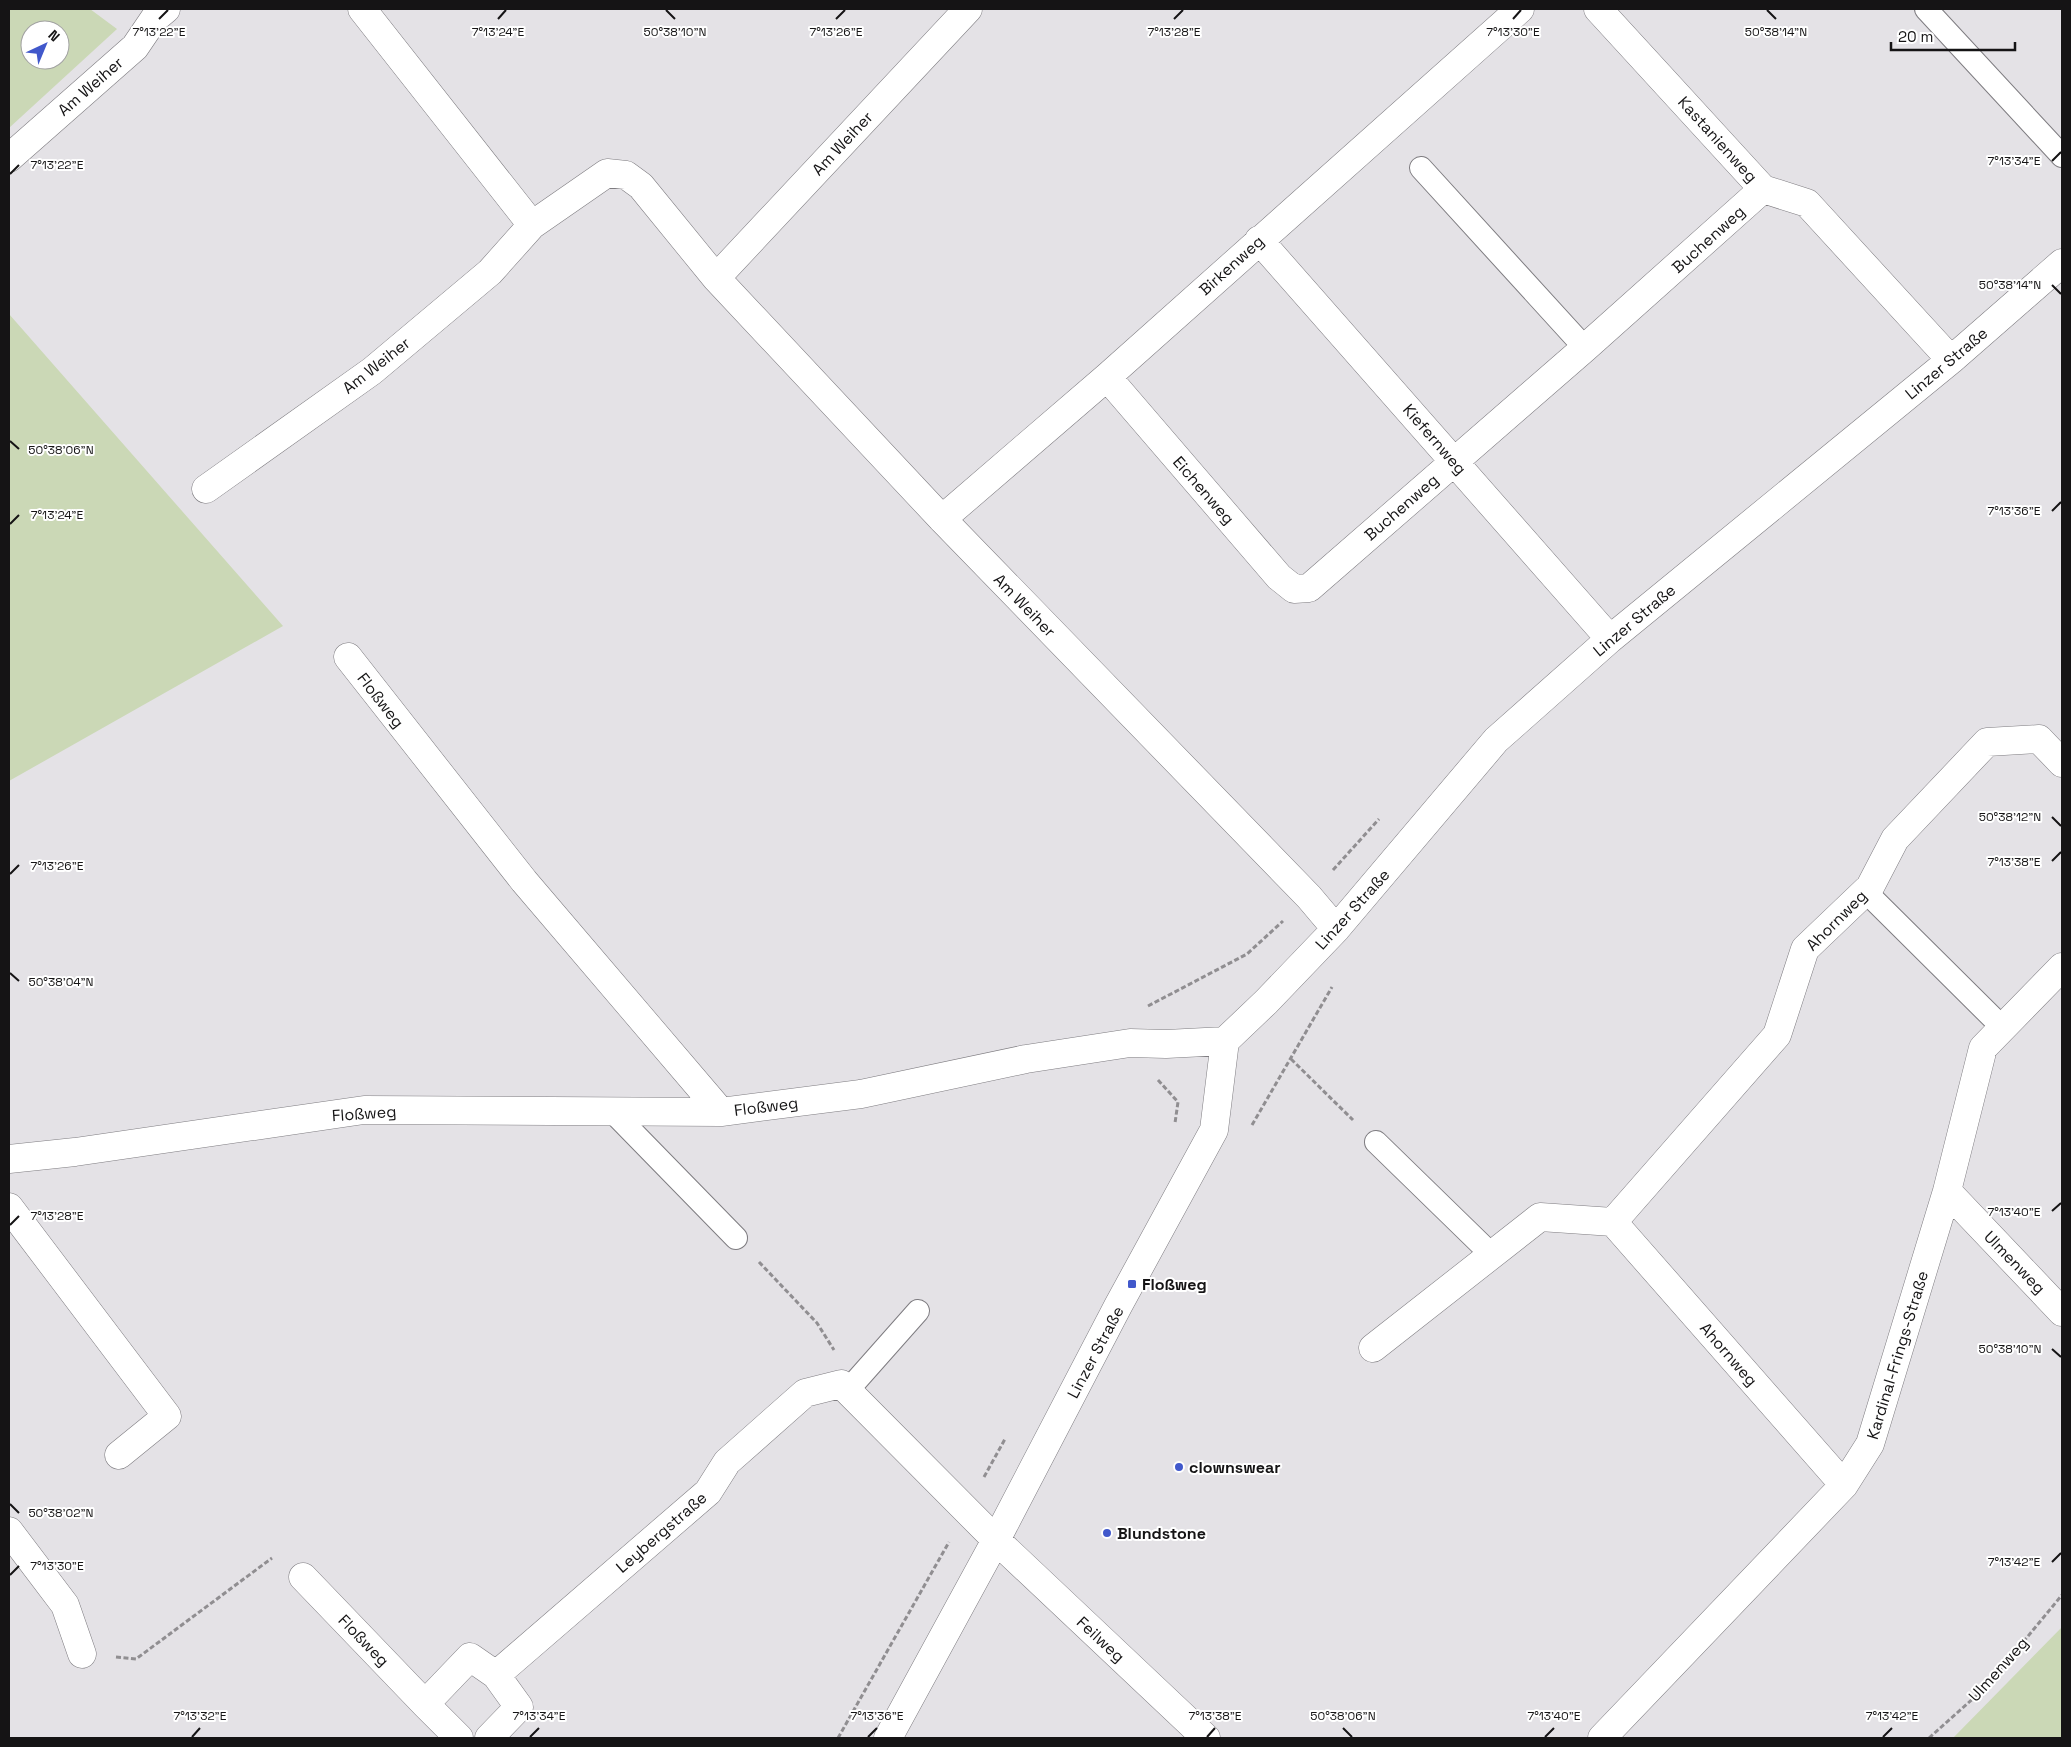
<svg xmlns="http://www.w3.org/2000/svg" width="2071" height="1747" font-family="'Space Grotesk',sans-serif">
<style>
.green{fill:#cbd8b6;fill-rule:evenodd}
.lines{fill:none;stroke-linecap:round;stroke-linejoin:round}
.lane-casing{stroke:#7e7c80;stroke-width:24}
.street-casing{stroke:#7e7c80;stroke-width:29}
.path{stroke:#908e91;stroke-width:3;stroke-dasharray:5 2.5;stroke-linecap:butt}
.lane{stroke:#fff;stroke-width:22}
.street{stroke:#fff;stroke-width:28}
.ticks{fill:none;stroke:#151415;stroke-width:2}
.poi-dot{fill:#4158cb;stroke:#fff;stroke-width:2}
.labels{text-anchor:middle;stroke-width:4;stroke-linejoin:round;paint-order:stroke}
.street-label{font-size:16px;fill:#151415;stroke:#fff}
.poi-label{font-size:16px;font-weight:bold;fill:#151415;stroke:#fff;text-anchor:start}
.ticks-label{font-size:12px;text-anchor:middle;fill:#151415;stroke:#fff;stroke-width:4;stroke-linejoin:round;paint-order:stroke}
</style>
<rect width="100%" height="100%" fill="#e4e2e6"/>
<path class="green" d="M9 9H90L117 29 9 128ZM30 30H60V60H30Z
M9 314 283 626 9 781Z
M2062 1627V1738H1953Z"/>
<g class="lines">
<g class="lane-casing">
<path id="lane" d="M1926 9 2062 156
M1421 168 1585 348
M1865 891 2003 1028
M611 1110 736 1238
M1376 1142 1492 1255
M848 1390 918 1311"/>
</g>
<g class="street-casing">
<path id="street" d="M362 9 532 225
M1598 9 1763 189 1807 203 1951 360
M9 158 135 47 154 19 166 9
M1259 240 1610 639
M716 278 968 9
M1107 377 1279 577 1294 589 1309 588 1585 348 1763 189
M206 489 372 371 490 272 532 225 607 173 626 175 641 186 716 278 942 519 1309 897 1336 929
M942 519 1107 377 1520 9
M348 657 524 881 721 1112
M9 1159 75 1152 364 1110 721 1112 861 1094 1026 1059 1130 1043 1166 1044 1225 1041
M1947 1191 2062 1312
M9 1207 167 1416 119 1455
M1373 1348 1540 1217 1613 1222
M1844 1485 1613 1222 1777 1035 1805 949 1870 887 1895 839 1987 742 2039 739 2062 763
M9 1531 65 1605 82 1654
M303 1577 425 1704
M496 1675 708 1492 727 1462 805 1393 841 1384 996 1540 1206 1738
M459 1738 425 1704 470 1657 496 1675 519 1707 489 1738
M888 1738 996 1540 1118 1306 1214 1130 1225 1041 1266 1002 1336 929 1496 740 1610 639 1951 360 2062 263
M1602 1738 1844 1485 1870 1444 1947 1191 1983 1048 2062 967"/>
</g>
<path class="path" d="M1333 870 1379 819
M1148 1006 1247 954 1283 921
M1291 1059 1353 1120
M1158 1080 1178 1102 1175 1123
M1252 1125 1332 987
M759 1262 817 1323 834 1350
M984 1477 1005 1439
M116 1657 136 1659 272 1558
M838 1738 949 1542
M1929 1738 1986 1687 2062 1595"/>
<use href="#lane" class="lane"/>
<use href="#street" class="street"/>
</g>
<path class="ticks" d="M666 10 675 19M1767 10 1776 19M159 19 168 10M498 19 506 10M836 19 845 10M1174 19 1183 10M1513 19 1521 10M2052 161 2061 152M10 174 19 165M2052 285 2061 294M10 441 19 449M2052 511 2061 502M10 524 19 515M2052 817 2061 826M2052 861 2061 852M10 874 19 865M10 973 19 981M2052 1211 2061 1203M10 1225 19 1216M2052 1349 2061 1357M10 1504 19 1513M2052 1562 2061 1553M10 1575 19 1566M1343 1728 1352 1737M192 1737 200 1728M530 1737 539 1728M868 1737 877 1728M1207 1737 1215 1728M1545 1737 1554 1728M1883 1737 1892 1728"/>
<g class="poi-dot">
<rect x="1127" y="1279" width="10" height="10" rx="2.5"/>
<circle cx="1179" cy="1467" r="5"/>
<circle cx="1107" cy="1533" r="5"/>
</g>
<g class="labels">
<g class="street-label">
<text transform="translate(90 86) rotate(-41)" y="6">Am Weiher</text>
<text transform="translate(1718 139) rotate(48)" y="6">Kastanienweg</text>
<text transform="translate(842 143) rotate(-47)" y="6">Am Weiher</text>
<text transform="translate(1708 239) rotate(-42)" y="6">Buchenweg</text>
<text transform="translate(1231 265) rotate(-42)" y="6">Birkenweg</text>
<text transform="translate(1946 363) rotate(-40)" y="6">Linzer Straße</text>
<text transform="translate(376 365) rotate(-38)" y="6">Am Weiher</text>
<text transform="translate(1435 439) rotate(49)" y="6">Kiefernweg</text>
<text transform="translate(1204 490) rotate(49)" y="6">Eichenweg</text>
<text transform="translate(1401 507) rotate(-41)" y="6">Buchenweg</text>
<text transform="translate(1025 605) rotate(46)" y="6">Am Weiher</text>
<text transform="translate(1634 620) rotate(-40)" y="6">Linzer Straße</text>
<text transform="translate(381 700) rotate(52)" y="6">Floßweg</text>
<text transform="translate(1352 909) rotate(-48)" y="6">Linzer Straße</text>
<text transform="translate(1836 920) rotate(-45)" y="6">Ahornweg</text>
<text transform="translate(766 1106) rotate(-7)" y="6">Floßweg</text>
<text transform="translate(364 1113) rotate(-4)" y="6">Floßweg</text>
<text transform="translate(2015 1262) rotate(46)" y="6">Ulmenweg</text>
<text transform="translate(1095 1352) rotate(-62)" y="6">Linzer Straße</text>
<text transform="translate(1729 1354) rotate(49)" y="6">Ahornweg</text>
<text transform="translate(1897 1355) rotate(-73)" y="6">Kardinal-Frings-Straße</text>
<text transform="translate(661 1532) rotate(-41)" y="6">Leybergstraße</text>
<text transform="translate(1101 1639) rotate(43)" y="6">Feilweg</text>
<text transform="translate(364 1640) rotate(46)" y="6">Floßweg</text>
<text transform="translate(1998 1669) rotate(-48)" y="6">Ulmenweg</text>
</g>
<g class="poi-label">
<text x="1142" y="1290">Floßweg</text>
<text x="1189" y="1473">clownswear</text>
<text x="1117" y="1539">Blundstone</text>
</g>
</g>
<g class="ticks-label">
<text x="675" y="36">50°38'10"N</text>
<text x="1776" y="36">50°38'14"N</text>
<text x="1174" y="36">7°13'28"E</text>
<text x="159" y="36">7°13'22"E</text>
<text x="498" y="36">7°13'24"E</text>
<text x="836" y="36">7°13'26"E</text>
<text x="1513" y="36">7°13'30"E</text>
<text x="2014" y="165">7°13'34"E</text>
<text x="57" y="169">7°13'22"E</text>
<text x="2010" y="289">50°38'14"N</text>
<text x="61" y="454">50°38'06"N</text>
<text x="2014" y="515">7°13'36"E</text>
<text x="57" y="519">7°13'24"E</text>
<text x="2010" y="821">50°38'12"N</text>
<text x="2014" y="866">7°13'38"E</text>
<text x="57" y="870">7°13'26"E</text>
<text x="61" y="986">50°38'04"N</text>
<text x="2014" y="1216">7°13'40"E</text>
<text x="57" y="1220">7°13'28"E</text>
<text x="2010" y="1353">50°38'10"N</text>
<text x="61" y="1517">50°38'02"N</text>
<text x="2014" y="1566">7°13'42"E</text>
<text x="57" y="1570">7°13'30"E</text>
<text x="200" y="1720">7°13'32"E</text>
<text x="539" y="1720">7°13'34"E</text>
<text x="877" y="1720">7°13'36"E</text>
<text x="1215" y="1720">7°13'38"E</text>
<text x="1554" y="1720">7°13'40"E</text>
<text x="1892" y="1720">7°13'42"E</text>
<text x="1343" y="1720">50°38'06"N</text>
</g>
<rect width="2071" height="1747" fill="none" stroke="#151415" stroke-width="20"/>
<g transform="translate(45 45) rotate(44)"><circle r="24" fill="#ffffff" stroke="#a1a1a1"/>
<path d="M0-4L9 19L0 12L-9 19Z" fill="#4158cb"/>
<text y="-8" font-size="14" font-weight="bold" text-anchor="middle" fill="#151415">N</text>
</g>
<path d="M1891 42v8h124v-8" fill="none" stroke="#151415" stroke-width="2.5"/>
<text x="1898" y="42" font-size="15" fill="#151415" stroke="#ffffff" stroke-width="4" paint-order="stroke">20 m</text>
</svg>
